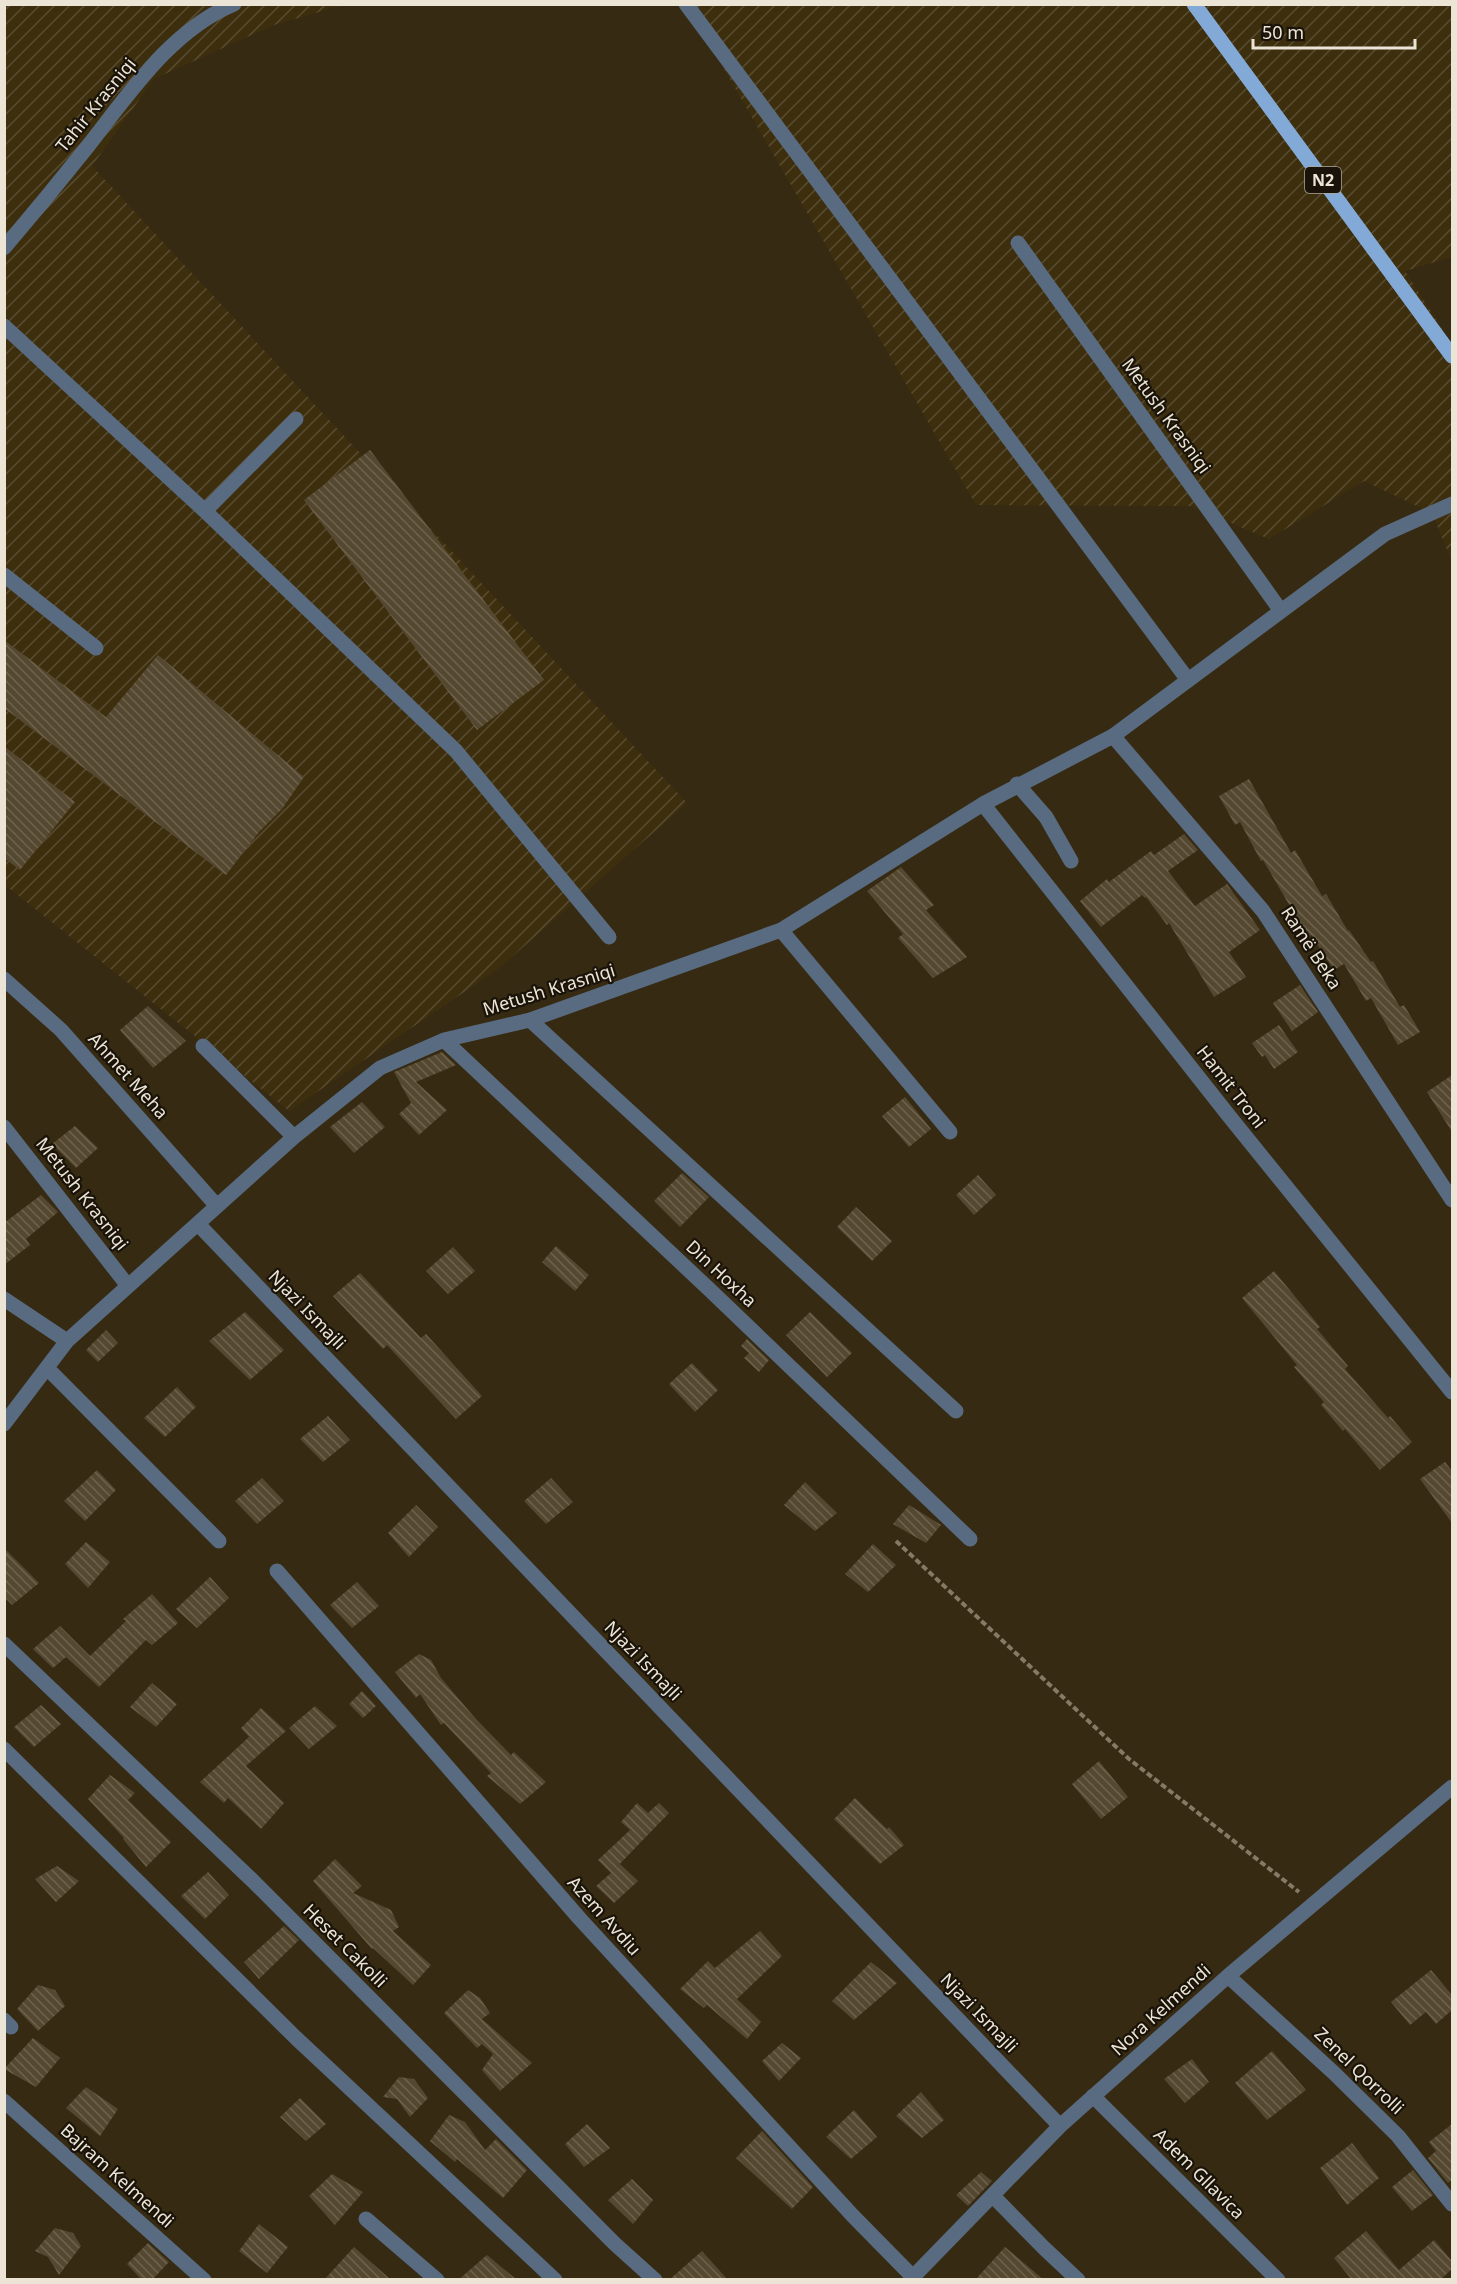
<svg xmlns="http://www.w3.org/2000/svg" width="1457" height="2284" font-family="'Noto Sans',sans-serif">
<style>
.industrial{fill:url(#industrial-furrows)}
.building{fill:url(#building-back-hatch)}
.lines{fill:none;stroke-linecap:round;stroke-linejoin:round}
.path{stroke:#847a66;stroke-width:4;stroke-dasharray:6 3;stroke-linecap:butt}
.minor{stroke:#596b81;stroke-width:15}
.major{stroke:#83aad6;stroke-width:15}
.labels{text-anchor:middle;stroke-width:4.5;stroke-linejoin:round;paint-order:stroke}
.shield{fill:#191309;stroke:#ada698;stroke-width:1.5}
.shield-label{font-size:16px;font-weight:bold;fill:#ece5d6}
.street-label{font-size:18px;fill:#ece5d6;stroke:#191309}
</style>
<defs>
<pattern id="industrial-furrows" width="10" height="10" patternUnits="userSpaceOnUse" patternTransform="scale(1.5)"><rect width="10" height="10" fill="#3d2e0e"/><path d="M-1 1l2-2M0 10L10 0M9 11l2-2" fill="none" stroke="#594c30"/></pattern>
<pattern id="building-back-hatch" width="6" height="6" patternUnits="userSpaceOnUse" patternTransform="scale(1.5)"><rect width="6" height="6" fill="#554830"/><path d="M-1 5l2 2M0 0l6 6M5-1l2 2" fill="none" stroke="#6e624d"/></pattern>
</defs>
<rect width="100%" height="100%" fill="#362a12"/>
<path class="industrial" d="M4 5H343L274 25 154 79 92 166 687 803 498 969 289 1111 5 885Z
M687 5H1452V257L1405 271 1452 344V562L1432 513 1364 481 1269 539 1191 506 976 505Z"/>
<path class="building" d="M370 450 544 680 477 730 304 500Z
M4 640 106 717 158 655 304 777 282 809 259 832 226 875 4 708Z
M4 746 75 802 20 870 4 858Z
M1249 779 1291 853 1295 850 1322 896 1326 894 1348 931 1349 930 1371 962 1373 961 1400 1007 1404 1005 1420 1032 1398 1045 1371 998 1366 1001 1344 964 1334 970 1311 935 1308 937 1263 860 1261 861 1240 822 1235 825 1219 796Z
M1184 834 1198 850 1168 871 1195 906 1227 884 1260 930 1229 952 1246 977 1214 997 1169 923 1167 925 1146 897 1145 898 1142 895 1101 927 1080 901 1107 879 1109 882 1151 851 1154 855Z
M901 867 934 905 926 910 967 957 933 978 898 938 903 934 867 891Z
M1300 985 1318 1012 1292 1031 1273 1003Z
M148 1006 186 1041 153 1068 120 1030Z
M1279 1025 1298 1052 1274 1069 1265 1055 1262 1057 1252 1043Z
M442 1052 456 1065 416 1082 447 1110 419 1135 399 1114 411 1103 394 1072Z
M1452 1075V1132L1427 1092Z
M905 1097 931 1129 909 1147 882 1116Z
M362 1102 385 1127 354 1153 330 1127Z
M75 1126 98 1148 76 1168 52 1144Z
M682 1173 709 1197 680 1227 654 1201Z
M978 1175 996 1195 974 1215 956 1195Z
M41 1195 58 1212 26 1239 30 1245 4 1265V1223Z
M856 1207 892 1241 872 1261 837 1227Z
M556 1246 589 1275 575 1291 542 1262Z
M453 1247 475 1271 448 1294 426 1271Z
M1274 1271 1320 1327 1317 1329 1348 1366 1345 1369 1388 1418 1390 1416 1412 1442 1380 1470 1345 1429 1343 1431 1321 1405 1324 1402 1294 1367 1297 1365 1242 1298Z
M360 1273 421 1338 426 1334 482 1396 456 1419 387 1345 383 1349 333 1296Z
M245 1312 284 1350 250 1380 209 1341Z
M810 1312 852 1353 827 1377 786 1335Z
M106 1330 118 1343 98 1362 86 1350Z
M747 1339 769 1360 759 1372 744 1358 749 1353 741 1346Z
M692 1363 718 1390 695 1412 669 1384Z
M177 1387 196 1407 165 1437 144 1418Z
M328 1416 350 1440 323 1462 300 1439Z
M1445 1462 1452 1471V1523L1420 1479Z
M97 1470 116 1490 85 1521 64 1501Z
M262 1478 284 1501 257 1524 235 1501Z
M551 1478 573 1502 546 1524 524 1501Z
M805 1482 837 1513 815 1531 784 1505Z
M416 1505 438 1527 409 1557 388 1533Z
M909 1505 941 1525 926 1543 893 1524Z
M86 1542 110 1562 88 1588 65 1564Z
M873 1544 896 1565 868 1592 845 1574Z
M4 1548 39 1583 12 1605 4 1597Z
M210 1577 229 1598 197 1628 176 1609Z
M357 1582 379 1606 352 1628 330 1605Z
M152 1594 178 1623 152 1645 146 1640 99 1687 66 1657 53 1668 33 1649 60 1626 90 1656 126 1621 123 1619Z
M419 1654 431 1660 441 1678 475 1718 511 1755 514 1752 546 1782 520 1804 487 1776 491 1773 444 1723 441 1725 420 1694 416 1698 395 1672Z
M152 1683 177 1704 156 1727 130 1707Z
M362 1691 376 1706 363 1718 349 1704Z
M41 1705 61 1724 34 1747 14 1727Z
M315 1706 337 1726 309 1749 289 1728Z
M261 1708 286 1731 246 1766 284 1803 261 1829 228 1798 224 1803 200 1782 249 1737 241 1728Z
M1099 1761 1128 1797 1101 1819 1072 1784Z
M110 1775 135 1793 128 1800 171 1842 146 1867 123 1839 124 1838 88 1799Z
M855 1798 887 1829 889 1827 904 1845 880 1864 834 1819Z
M637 1803 648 1813 659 1803 669 1813 612 1872 620 1864 638 1881 614 1903 596 1886 611 1873 598 1860 630 1830 621 1822Z
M335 1859 362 1886 353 1893 391 1910 399 1927 393 1931 431 1965 413 1985 373 1948 372 1949 313 1881Z
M57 1866 79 1881 56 1902 35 1879Z
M208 1872 229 1895 205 1919 181 1896Z
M284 1926 299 1940 259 1979 244 1962Z
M760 1931 782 1956 737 1999 761 2022 747 2039 707 2005 704 2008 680 1989 708 1961 715 1968Z
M871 1962 897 1983 854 2020 832 2001Z
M1431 1970 1452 1995V2010L1436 2024 1426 2012 1410 2025 1391 2002Z
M38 1985 55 1990 65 2006 38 2031 17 2009Z
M468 1990 480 1998 490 2013 482 2019 532 2063 500 2091 482 2070 493 2054 482 2044 477 2048 444 2013Z
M33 2038 60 2058 36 2087 4 2069Z
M782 2043 801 2058 779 2081 762 2061Z
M1272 2051 1306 2090 1267 2120 1235 2083Z
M1192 2059 1209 2082 1185 2103 1164 2079Z
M399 2077 414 2079 428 2098 410 2117 397 2099 383 2097Z
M86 2087 118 2109 100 2136 66 2108Z
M921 2092 944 2120 922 2138 896 2116Z
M300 2098 326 2124 306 2141 280 2117Z
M854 2110 877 2137 851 2159 826 2137Z
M449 2115 465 2122 485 2150 496 2139 527 2170 503 2198 457 2159 455 2162 430 2141Z
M587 2124 610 2148 584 2167 565 2144Z
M1452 2124V2180L1448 2183 1428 2158 1436 2151 1429 2142Z
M762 2131 813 2187 792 2209 736 2158Z
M1352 2143 1379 2178 1347 2205 1320 2168Z
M1413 2170 1433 2195 1412 2211 1392 2187Z
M981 2172 992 2181 968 2206 956 2195Z
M332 2174 363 2192 335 2225 309 2196Z
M632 2179 653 2200 633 2224 608 2200Z
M259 2224 288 2247 267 2273 239 2251Z
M55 2228 73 2233 81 2246 59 2275 48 2257 35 2251Z
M1366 2231 1399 2270 1434 2240 1452 2261V2269L1440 2280H1352L1334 2258Z
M148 2243 169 2262 152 2280H142L127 2264Z
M354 2247 391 2280H324Z
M1005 2247 1044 2280H975Z
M702 2251 728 2280H669Z
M487 2255 517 2280H458Z"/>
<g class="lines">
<path class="path" d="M896 1541 1129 1759 1299 1892"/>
<path class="minor" d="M686 4 1188 680
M1018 243 1281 611
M4 248C33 214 61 180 88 146 129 94 171 30 234 4
M4 326 205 511 456 751 609 937
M205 511 296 419
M4 575 96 648
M1113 736 1263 911 1452 1200
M1017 784 1046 817 1071 861
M983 804 1229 1116 1452 1392
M781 930 950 1132
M4 979 61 1030 216 1205
M530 1020 956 1411
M444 1040 711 1291 970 1539
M203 1046 294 1137
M4 1127 128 1286
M198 1224 1060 2126
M4 1299 67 1341
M47 1368 219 1541
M4 1424 67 1341 294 1137 380 1068 444 1040 530 1020 781 930 983 804 1113 736 1385 534 1452 504
M277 1571 580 1919 853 2216 913 2277
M4 1644 253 1881 615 2244 655 2280
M4 1749 296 2038 555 2280
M1228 1976 1334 2073 1398 2136 1452 2204
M4 2020 11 2027
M1093 2096 1278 2280
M4 2101 204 2280
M993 2196 1044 2248 1078 2280
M366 2219 437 2280
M910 2280 1060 2126 1228 1976 1452 1787"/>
<path class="major" d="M1194 4 1452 356"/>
</g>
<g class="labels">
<rect class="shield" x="1305" y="167" width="36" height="26" rx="4.5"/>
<g class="shield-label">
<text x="1323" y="186">N2</text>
</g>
<g class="street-label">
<text transform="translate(96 105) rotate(-51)" y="6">Tahir Krasniqi</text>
<text transform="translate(1166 416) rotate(54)" y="6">Metush Krasniqi</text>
<text transform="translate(1311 948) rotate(57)" y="6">Ramë Beka</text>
<text transform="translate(549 990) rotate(-17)" y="6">Metush Krasniqi</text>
<text transform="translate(128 1076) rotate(48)" y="6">Ahmet Meha</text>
<text transform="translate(1231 1087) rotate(52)" y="6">Hamit Troni</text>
<text transform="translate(82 1194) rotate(52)" y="6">Metush Krasniqi</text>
<text transform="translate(721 1274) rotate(43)" y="6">Din Hoxha</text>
<text transform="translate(307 1310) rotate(46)" y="6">Njazi Ismajli</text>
<text transform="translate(643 1661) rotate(46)" y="6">Njazi Ismajli</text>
<text transform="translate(604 1916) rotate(48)" y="6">Azem Avdiu</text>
<text transform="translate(345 1946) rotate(45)" y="6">Heset Cakolli</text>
<text transform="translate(1161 2010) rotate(-42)" y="6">Nora Kelmendi</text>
<text transform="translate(979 2013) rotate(46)" y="6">Njazi Ismajli</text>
<text transform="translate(1359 2071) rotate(44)" y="6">Zenel Qorrolli</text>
<text transform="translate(1199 2174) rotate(45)" y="6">Adem Gllavica</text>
<text transform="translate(117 2176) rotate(42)" y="6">Bajram Kelmendi</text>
</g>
</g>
<rect width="1457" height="2284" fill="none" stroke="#ece5d6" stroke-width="12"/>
<path d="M1253 39v9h162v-9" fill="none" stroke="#ece5d6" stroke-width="3"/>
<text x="1262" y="39" font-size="18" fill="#ece5d6" stroke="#191309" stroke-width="4.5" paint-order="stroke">50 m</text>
</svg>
